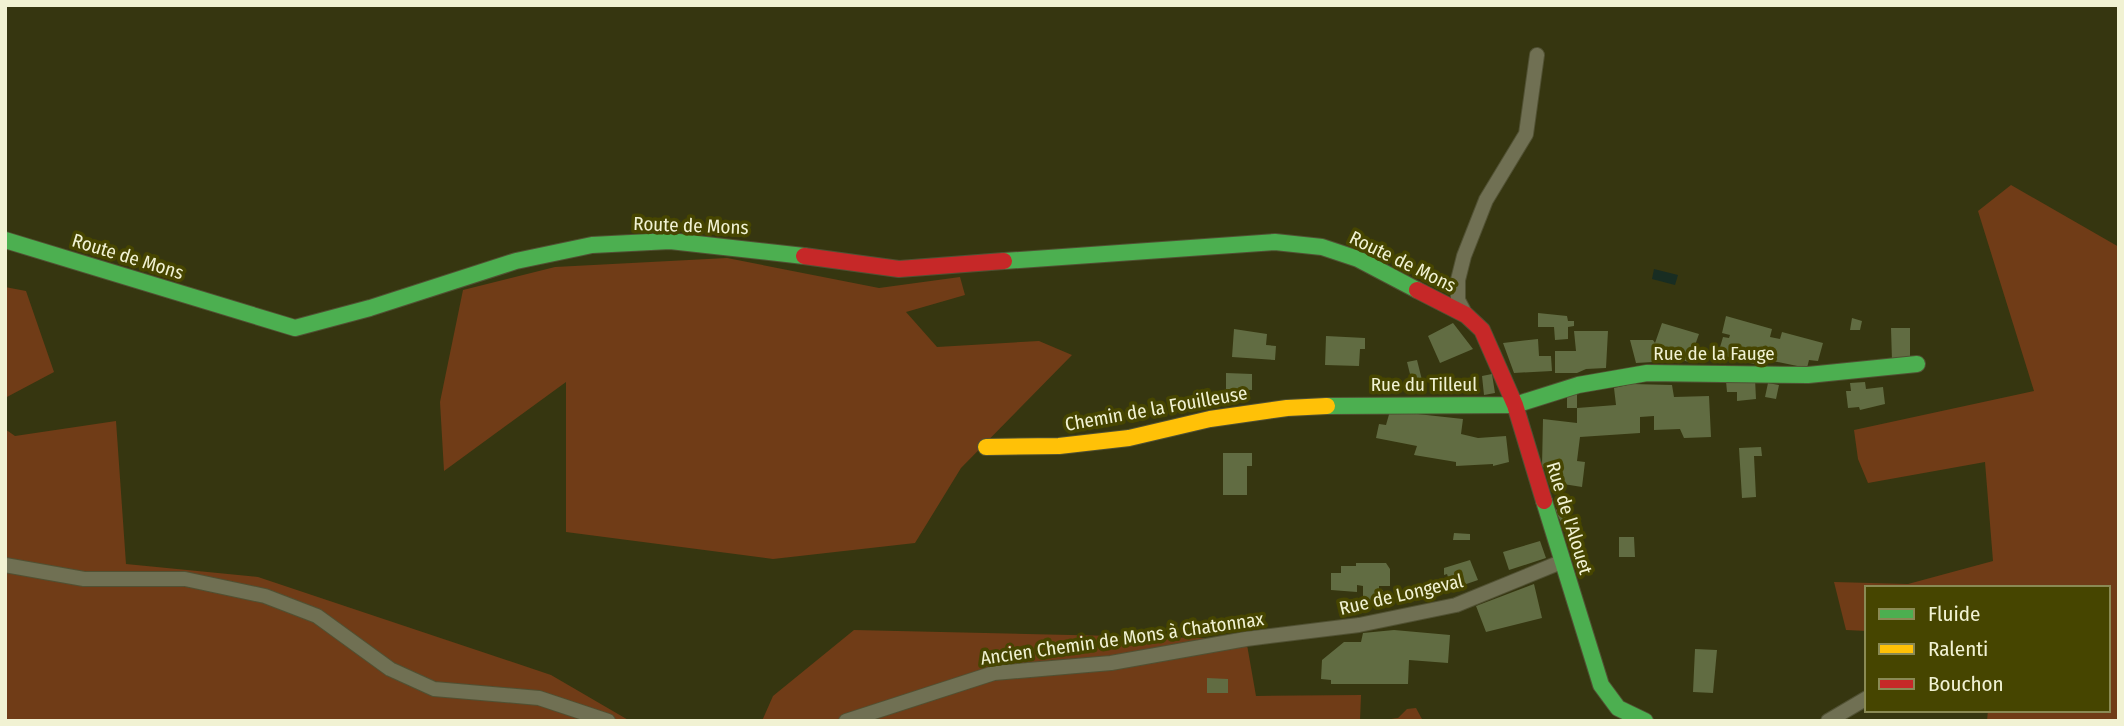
<svg xmlns="http://www.w3.org/2000/svg" width="2124" height="726" font-family="'Fira Sans Condensed',sans-serif">
<style>
.green{fill:#703c17}
.water{fill:#182d22}
.building{fill:#616c42}
.lines{fill:none;stroke-linecap:round;stroke-linejoin:round}
.street-casing{stroke:#515133;stroke-width:16}
.fast-casing{stroke:#515133;stroke-width:18}
.slow-casing{stroke:#515133;stroke-width:18}
.jam-casing{stroke:#515133;stroke-width:18}
.street{stroke:#707053;stroke-width:14}
.fast{stroke:#4caf50;stroke-width:16}
.slow{stroke:#ffc107;stroke-width:16}
.jam{stroke:#c62828;stroke-width:16}
.labels{text-anchor:middle;stroke-width:7;stroke-linejoin:round;paint-order:stroke}
.street-label{font-size:19px;fill:#f1f2d3;stroke:#464500}
</style>
<rect width="100%" height="100%" fill="#363610"/>
<path class="green" d="M2011 185 2119 247V721H1987L1988 710H2108V588H1867V631L1846 630 1834 582 1908 584 1993 561 1985 462 1868 483 1858 459 1854 430 2034 391 1978 211Z
M727 258 879 288 960 277 965 295 906 312 937 347 1039 341 1072 355 961 468 915 543 773 559 566 532V382L444 471 440 402 463 290 555 267Z
M5 287 26 291 54 372 5 398Z
M116 421 126 564 258 577 551 675 630 721H5V429L15 436Z
M854 630 1246 639 1256 696 1361 695 1360 721H762L773 696Z
M1416 708 1423 721H1377L1398 718 1407 709Z"/>
<path class="water" d="M1654 269 1678 275 1675 285 1652 279Z"/>
<path class="building" d="M1538 313 1567 316 1568 321H1574V326L1568 327V339L1555 340 1554 327H1538Z
M1726 316 1772 329 1770 337 1780 339 1782 332 1823 343 1818 361 1809 360 1807 368 1763 359 1762 364H1754L1718 354 1723 337 1729 338 1730 335 1722 333Z
M1852 318 1862 321 1860 330H1850Z
M1453 323 1473 349 1440 363 1428 336Z
M1662 323 1699 334 1689 362 1653 352V362L1636 363 1630 340H1653L1655 343Z
M1891 328H1910V361H1892Z
M1234 329 1267 334 1266 345 1276 346 1275 360 1232 357Z
M1574 331H1608L1606 368 1586 369 1577 373H1555V351H1576Z
M1326 336 1365 338V349H1360L1359 366 1325 365Z
M1538 339 1539 356H1551L1552 371 1514 373 1503 343Z
M1417 360 1424 388 1414 390 1407 362Z
M1226 373 1252 374V390L1226 389Z
M1492 374 1495 393 1484 395 1482 376Z
M1755 379 1756 399 1737 401V392H1727L1726 381Z
M1865 382 1866 389 1883 387 1885 404 1860 410 1859 407 1848 408 1846 391H1851L1850 383Z
M1768 383 1779 385 1776 399 1765 397Z
M1632 384 1672 385 1674 397 1709 396 1711 437 1684 438 1680 429 1654 430V416L1640 417V433L1580 437 1577 461 1585 462 1582 487 1557 483 1559 470 1542 467 1543 419 1577 423V408L1616 405 1614 388Z
M1577 393V408H1567V394Z
M1390 411 1463 419 1461 434 1478 438 1506 436 1509 462 1493 466V464L1456 466V462L1414 455 1417 446 1376 438 1379 424 1386 425Z
M1761 447 1762 456H1754L1756 497 1742 498 1739 448Z
M1223 453H1252V466H1247V495H1223Z
M1564 507 1569 522 1562 524 1555 510Z
M1454 533 1470 534V540H1453Z
M1619 537H1634L1635 557H1619Z
M1540 541 1546 558 1509 570 1503 552Z
M1470 560 1478 580 1452 589 1447 574 1444 575V568Z
M1356 563H1386L1390 569V586H1379V590H1383V602L1363 604V586L1357 585V592L1331 590V573H1341V566H1356Z
M1534 584 1542 618 1486 632 1476 606Z
M1394 630 1450 635 1448 663 1409 660 1408 684H1331V680L1321 679 1322 660 1344 642H1361L1363 633Z
M1695 649 1717 650 1713 693 1693 692Z
M1207 678 1228 679V693H1207Z"/>
<g class="lines">
<g class="street-casing">
<path id="street" d="M1466 315 1458 300V280L1464 256 1486 200 1526 134 1537 55
M5 565 84 579H185L265 596 317 616 390 669 434 689 539 698 608 721
M846 721 994 673 1111 663 1246 639 1359 625 1456 605 1561 562
M1828 721 1867 698"/>
</g>
<g class="fast-casing">
<path id="fast" d="M5 240 295 328 370 308 516 261 592 245 670 241 804 256
M1004 261 1275 242 1322 247 1358 259 1417 290
M1327 406 1515 405 1578 385 1647 373 1808 375 1917 364
M1544 501 1601 685 1618 708 1645 721"/>
</g>
<g class="slow-casing">
<path id="slow" d="M986 447 1059 446 1129 438 1210 419 1287 408 1327 406"/>
</g>
<g class="jam-casing">
<path id="jam" d="M804 256 899 269 1004 261
M1417 290 1466 315 1482 330 1515 405 1544 501"/>
</g>
<use href="#street" class="street"/>
<use href="#fast" class="fast"/>
<use href="#slow" class="slow"/>
<use href="#jam" class="jam"/>
</g>
<g class="labels">
<g class="street-label">
<text transform="translate(691 225) rotate(2)" y="7">Route de Mons</text>
<text transform="translate(128 256) rotate(17)" y="7">Route de Mons</text>
<text transform="translate(1403 261) rotate(26)" y="7">Route de Mons</text>
<text x="1714" y="360">Rue de la Fauge</text>
<text x="1424" y="391">Rue du Tilleul</text>
<text transform="translate(1156 408) rotate(-10)" y="7">Chemin de la Fouilleuse</text>
<text transform="translate(1570 518) rotate(73)" y="7">Rue de l'Alouet</text>
<text transform="translate(1401 594) rotate(-13)" y="7">Rue de Longeval</text>
<text transform="translate(1122 638) rotate(-8)" y="7">Ancien Chemin de Mons à Chatonnax</text>
</g>
</g>
<rect width="2124" height="726" fill="none" stroke="#f1f2d3" stroke-width="14"/>
<rect x="1865" y="586" width="245" height="126" fill="#464500" stroke="#8a8a54" stroke-width="2"/>
<rect x="1879" y="609" width="35" height="10" fill="#4caf50" stroke="#8a8a54" stroke-width="2"/>
<text x="1928" y="621" font-size="21" fill="#f1f2d3">Fluide</text>
<rect x="1879" y="644" width="35" height="10" fill="#ffc107" stroke="#8a8a54" stroke-width="2"/>
<text x="1928" y="656" font-size="21" fill="#f1f2d3">Ralenti</text>
<rect x="1879" y="679" width="35" height="10" fill="#c62828" stroke="#8a8a54" stroke-width="2"/>
<text x="1928" y="691" font-size="21" fill="#f1f2d3">Bouchon</text>
</svg>
